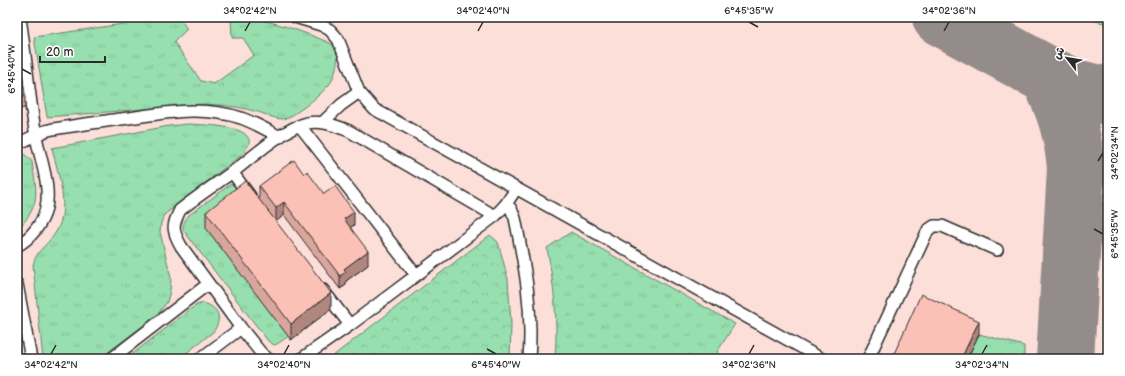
<svg xmlns="http://www.w3.org/2000/svg" width="1125" height="376" font-family="'Balsamiq Sans','Playpen Sans Arabic',sans-serif">
<style>
.built{fill:#fddfda}
.grass{fill:url(#grass-tufts);stroke:#61856c}
.forest{fill:url(#forest-crowns);stroke:#61856c}
.lines{fill:none;stroke-linecap:round;stroke-linejoin:round}
.taxiway{stroke:#948c8a;stroke-width:58}
.service-casing{stroke:#2b2b2b;stroke-width:14}
.service{stroke:#fff;stroke-width:11}
.wall{fill:#d9a69d;stroke:#2b2b2b}
.shaded-wall{fill:#b0877f;stroke:#2b2b2b}
.building{fill:#fcc1b6;stroke:#2b2b2b}
.ticks{fill:none;stroke:#2b2b2b;stroke-width:1.5}
.neatline{fill:none;stroke:#2b2b2b;stroke-width:1.5}
.ticks-label{font-size:10px;text-anchor:middle;fill:#2b2b2b}
</style>
<defs>
<pattern id="grass-tufts" width="24" height="20" patternUnits="userSpaceOnUse"><rect width="24" height="20" fill="#97dfae"/><path d="M3 7l-1-3M5 7V3M7 7l1-3M15 17l-1-3M17 17v-4M19 17l1-3" fill="none" stroke="#82c096"/></pattern>
<pattern id="forest-crowns" width="20" height="18" patternUnits="userSpaceOnUse"><rect width="20" height="18" fill="#97dfae"/><path d="M2 6a3 3 0 1 1 6 0M12 15a3 3 0 1 1 6 0" fill="none" stroke="#82c096"/></pattern>
</defs>
<rect width="100%" height="100%" fill="#feece9"/>
<filter id="ink" filterUnits="userSpaceOnUse"><feTurbulence type="fractalNoise" baseFrequency=".025" numOctaves="2"/><feDisplacementMap in="SourceGraphic" scale="8" xChannelSelector="R" yChannelSelector="G"/><feConvolveMatrix kernelMatrix="1 2 1 2 8 2 1 2 1" color-interpolation-filters="sRGB"/></filter>
<g filter="url(#ink)">
<path class="built" d="M17 17H1108V359H17Z"/>
<path class="grass" d="M171 17H179L187 29 174 42 201 81 214 84 254 55 243 38H232L231 17C264 17 299 30 330 43L334 46 338 52C338 61 335 75 331 82 327 90 292 119 283 119 273 119 264 113 254 111 237 106 220 105 203 104L47 117 34 37Z
M1079 17H1108V24Z
M188 124C204 125 274 125 240 156L164 215 161 223 160 232 171 278 170 291 167 302 158 314 148 322 99 359H43L33 265C36 251 46 246 54 235 72 210 58 175 52 148L169 126Z
M24 154 30 159 32 162C37 194 41 205 17 230V155Z
M231 184 237 187 289 336 277 344 274 345 268 341 183 230C183 223 185 220 189 215Z
M571 232 735 324 717 352 723 359H555C558 322 554 284 547 248Z
M203 303C219 307 223 319 213 332L179 359H126L192 308 197 305Z
M979 334 1024 346V359H967Z"/>
<path class="forest" d="M490 235 498 242 508 279 511 323 510 359H329Z"/>
<g class="lines">
<path class="taxiway" d="M941 17 1049 76 1078 89 1108 96
M1049 76C1065 107 1073 133 1076 168L1065 359"/>
<g class="service-casing">
<path id="service" d="M295 17 321 25 330 30 338 39 359 92 374 109 822 359
M323 122 341 105 359 92
M300 126 416 275
M17 144 45 131 53 129C79 125 104 121 129 118 167 112 204 106 241 118 255 123 267 130 280 137
M232 172 250 196
M506 204 511 209 515 218C525 267 533 309 529 359
M17 246C31 238 43 223 46 208 51 185 40 159 36 136 29 97 26 57 20 18
M17 284 31 359
M323 290 350 325
M111 359 208 284
M200 359 241 328
M268 359 261 353 241 328 181 246C172 230 172 226 180 210 199 195 219 182 238 168 256 154 285 128 307 123 322 120 336 126 349 131L495 216
M301 359 350 325 495 216 506 204 516 189
M868 359 928 230 934 226H942L997 250"/>
</g>
<use href="#service" class="service"/>
</g>
<path class="wall" d="M17 40 25 95V108L17 109Z
M304 174 324 194 354 225 350 228 368 265 346 281V285L340 289 284 215 276 221 331 309 291 340 206 228V212L259 199V186Z
M979 334 967 359H893V356Z"/>
<path class="shaded-wall" d="M284 202V215L276 222V208Z
M354 212V225L344 233V219Z
M368 251V265L346 281V285L340 289V276L344 269Z
M331 293V309L291 340V324Z
M979 321V334L967 359H961Z"/>
<path class="building" d="M18 39 25 95 17 96V40Z
M294 160 304 174 307 171 324 194 335 186 354 212 344 219 368 251 344 269 346 272 340 276 284 202 276 208 259 186Z
M245 181 331 293 291 324 206 212Z
M921 294 979 321 961 359H899L893 356Z"/>
</g>
<path class="ticks" d="M749 22 758 27M245 31 250 22M478 31 483 22M944 31 949 22M22 69 31 74M1098 161 1103 153M1094 229 1103 234M487 349 496 354M51 354 56 345M284 354 289 345M749 354 754 345M982 354 987 345"/>
<rect width="1125" height="376" fill="none" stroke="#fff" stroke-width="44"/>
<g transform="translate(1067 58) rotate(301)" stroke="#ffffff" stroke-width="3" paint-order="stroke">
<path d="M0-3L7 15L0 10L-7 15Z" fill="#2b2b2b"/>
<text y="-6" font-size="11" font-weight="bold" text-anchor="middle" fill="#2b2b2b">ش</text>
</g>
<path d="M40 56v6h65v-6" fill="none" stroke="#2b2b2b" stroke-width="2"/>
<text x="46" y="56" font-size="12" fill="#2b2b2b" stroke="#ffffff" stroke-width="3" paint-order="stroke">20 m</text>
<rect x="22" y="22" width="1081" height="332" class="neatline"/>
<g class="ticks-label">
<text x="250" y="14">34°02'42"N</text>
<text x="483" y="14">34°02'40"N</text>
<text x="749" y="14">6°45'35"W</text>
<text x="949" y="14">34°02'36"N</text>
<text transform="translate(11 69) rotate(-90)" y="4">6°45'40"W</text>
<text transform="translate(1114 153) rotate(-90)" y="4">34°02'34"N</text>
<text transform="translate(1114 234) rotate(-90)" y="4">6°45'35"W</text>
<text x="51" y="368">34°02'42"N</text>
<text x="284" y="368">34°02'40"N</text>
<text x="496" y="368">6°45'40"W</text>
<text x="749" y="368">34°02'36"N</text>
<text x="982" y="368">34°02'34"N</text>
</g>
</svg>
